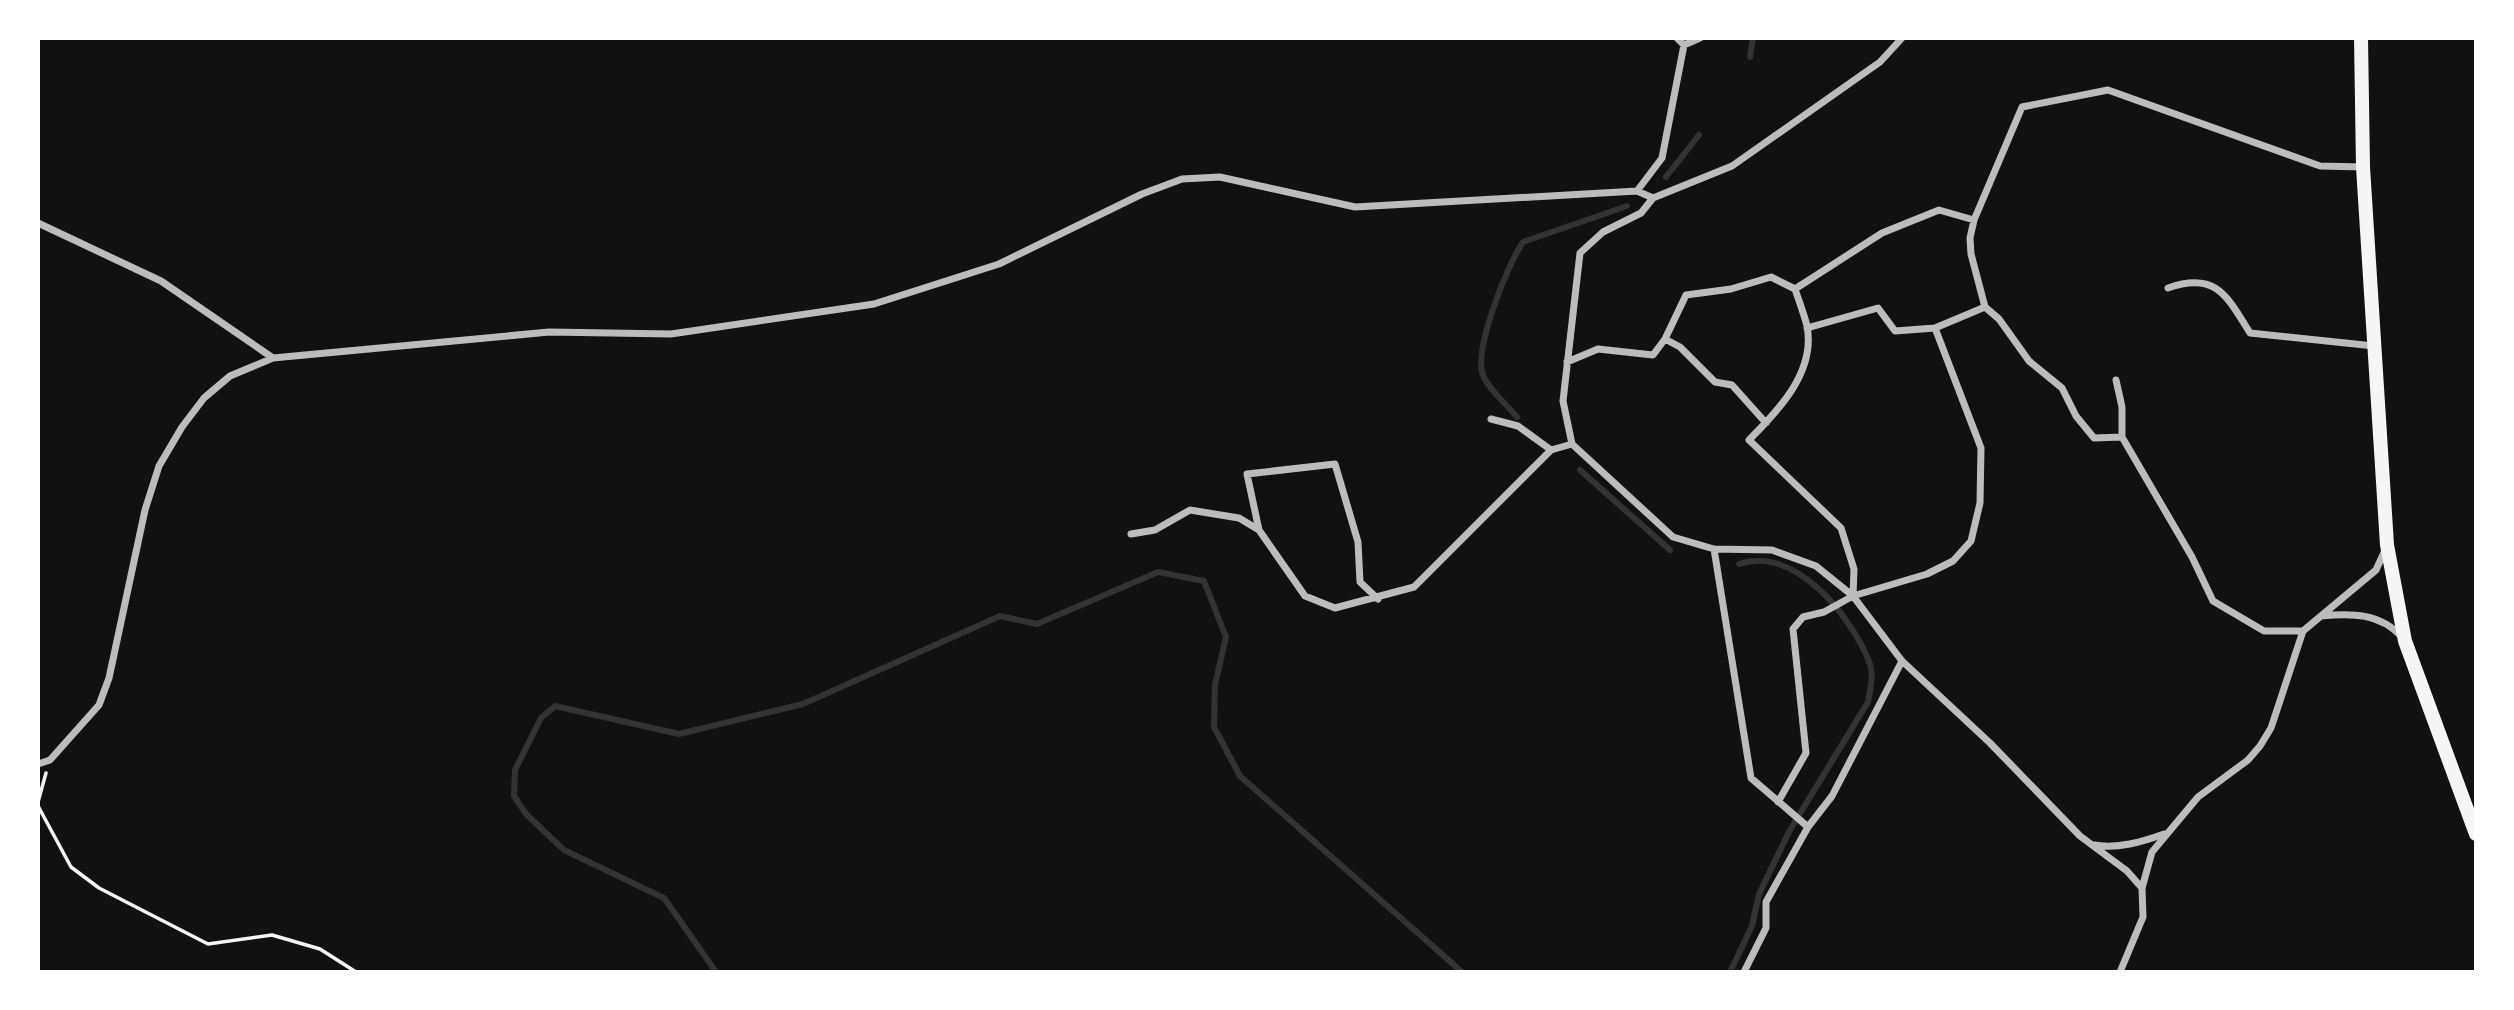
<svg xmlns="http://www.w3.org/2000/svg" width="2514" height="1010" font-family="Roboto,sans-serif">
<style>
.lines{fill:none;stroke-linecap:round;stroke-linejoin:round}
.stream{stroke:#333;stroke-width:6}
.path{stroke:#f5f5f5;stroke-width:3.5}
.minor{stroke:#bcbcbc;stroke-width:7}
.secondary{stroke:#f5f5f5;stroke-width:14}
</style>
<rect width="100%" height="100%" fill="#111"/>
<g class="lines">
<path class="stream" d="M1750 57 1753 38
M1666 177 1699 135
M1517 417C1507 405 1489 390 1483 375 1473 351 1508 263 1523 242L1627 206
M1580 470 1670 550
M716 972 664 898 564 850 526 814 514 796 515 770 541 718 555 706 679 734 803 704 1000 616 1037 624 1158 572 1204 581 1226 637 1215 685 1214 727 1240 776 1462 972
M1730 972 1752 926 1759 894 1790 830 1868 702C1870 689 1874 676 1870 664 1852 617 1796 545 1739 564"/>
<path class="path" d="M38 802 46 773
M38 806 71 867 99 888 208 944 272 935 320 949 356 972"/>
<path class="minor" d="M1677 38 1684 45 1700 38
M1902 38 1880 62 1732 166 1653 198 1641 213 1603 232 1580 253 1563 401 1572 444 1673 537 1714 549 1772 550 1816 566 1853 596 1902 661 1990 743 2080 836 2127 871 2142 888
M1637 191 1662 158 1684 45
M38 223 161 281 273 358
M2168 288C2216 271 2227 296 2250 333L2374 346
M1795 289 1882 233 1939 210 1974 220
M1985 307 1999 319 2029 361 2062 388 2076 416 2094 438 2122 437 2192 557 2213 601 2264 631H2303
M1807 328 1878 308 1895 331 1935 328
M1665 339 1680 347 1715 382 1732 385 1766 423
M1567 362 1598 349 1653 355 1665 339 1686 295 1731 289 1771 277 1795 289C1799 301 1804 314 1807 326 1816 372 1778 411 1749 440L1841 528 1854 569 1853 596
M2116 380 2122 407V437
M1491 419 1518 426 1551 450
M1259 530 1247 474 1335 464 1358 542 1360 582 1378 599
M1131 534 1155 530 1190 510 1239 518 1259 530 1305 596 1335 608 1414 587 1551 450 1572 444
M2386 548 2376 570 2321 616C2352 613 2380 613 2402 637
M1714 549 1751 778 1808 827
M38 764 50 760 99 705 109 678 145 510 159 466 182 427 204 398 230 376 273 358 549 332 671 334 874 304 999 264 1142 194 1182 179 1220 177 1355 207 1637 191 1653 198
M1778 802 1806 753 1793 629 1803 617 1824 612 1853 596 1927 574 1953 561 1971 541 1980 503 1981 448 1935 328 1985 307 1971 254 1970 238 1974 220 2022 107 2108 90 2320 166 2363 167
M2094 845C2118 849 2142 842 2164 834
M1744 972 1766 928V902L1808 827 1832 796 1902 661
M2120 972 2143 917 2142 888 2152 852 2198 797 2248 760 2260 746 2271 728 2303 631 2321 616"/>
<path class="secondary" d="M2361 38 2363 167 2387 545 2405 641 2476 834"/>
</g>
<rect width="2514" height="1010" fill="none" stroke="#ffffff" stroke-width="80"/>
</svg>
